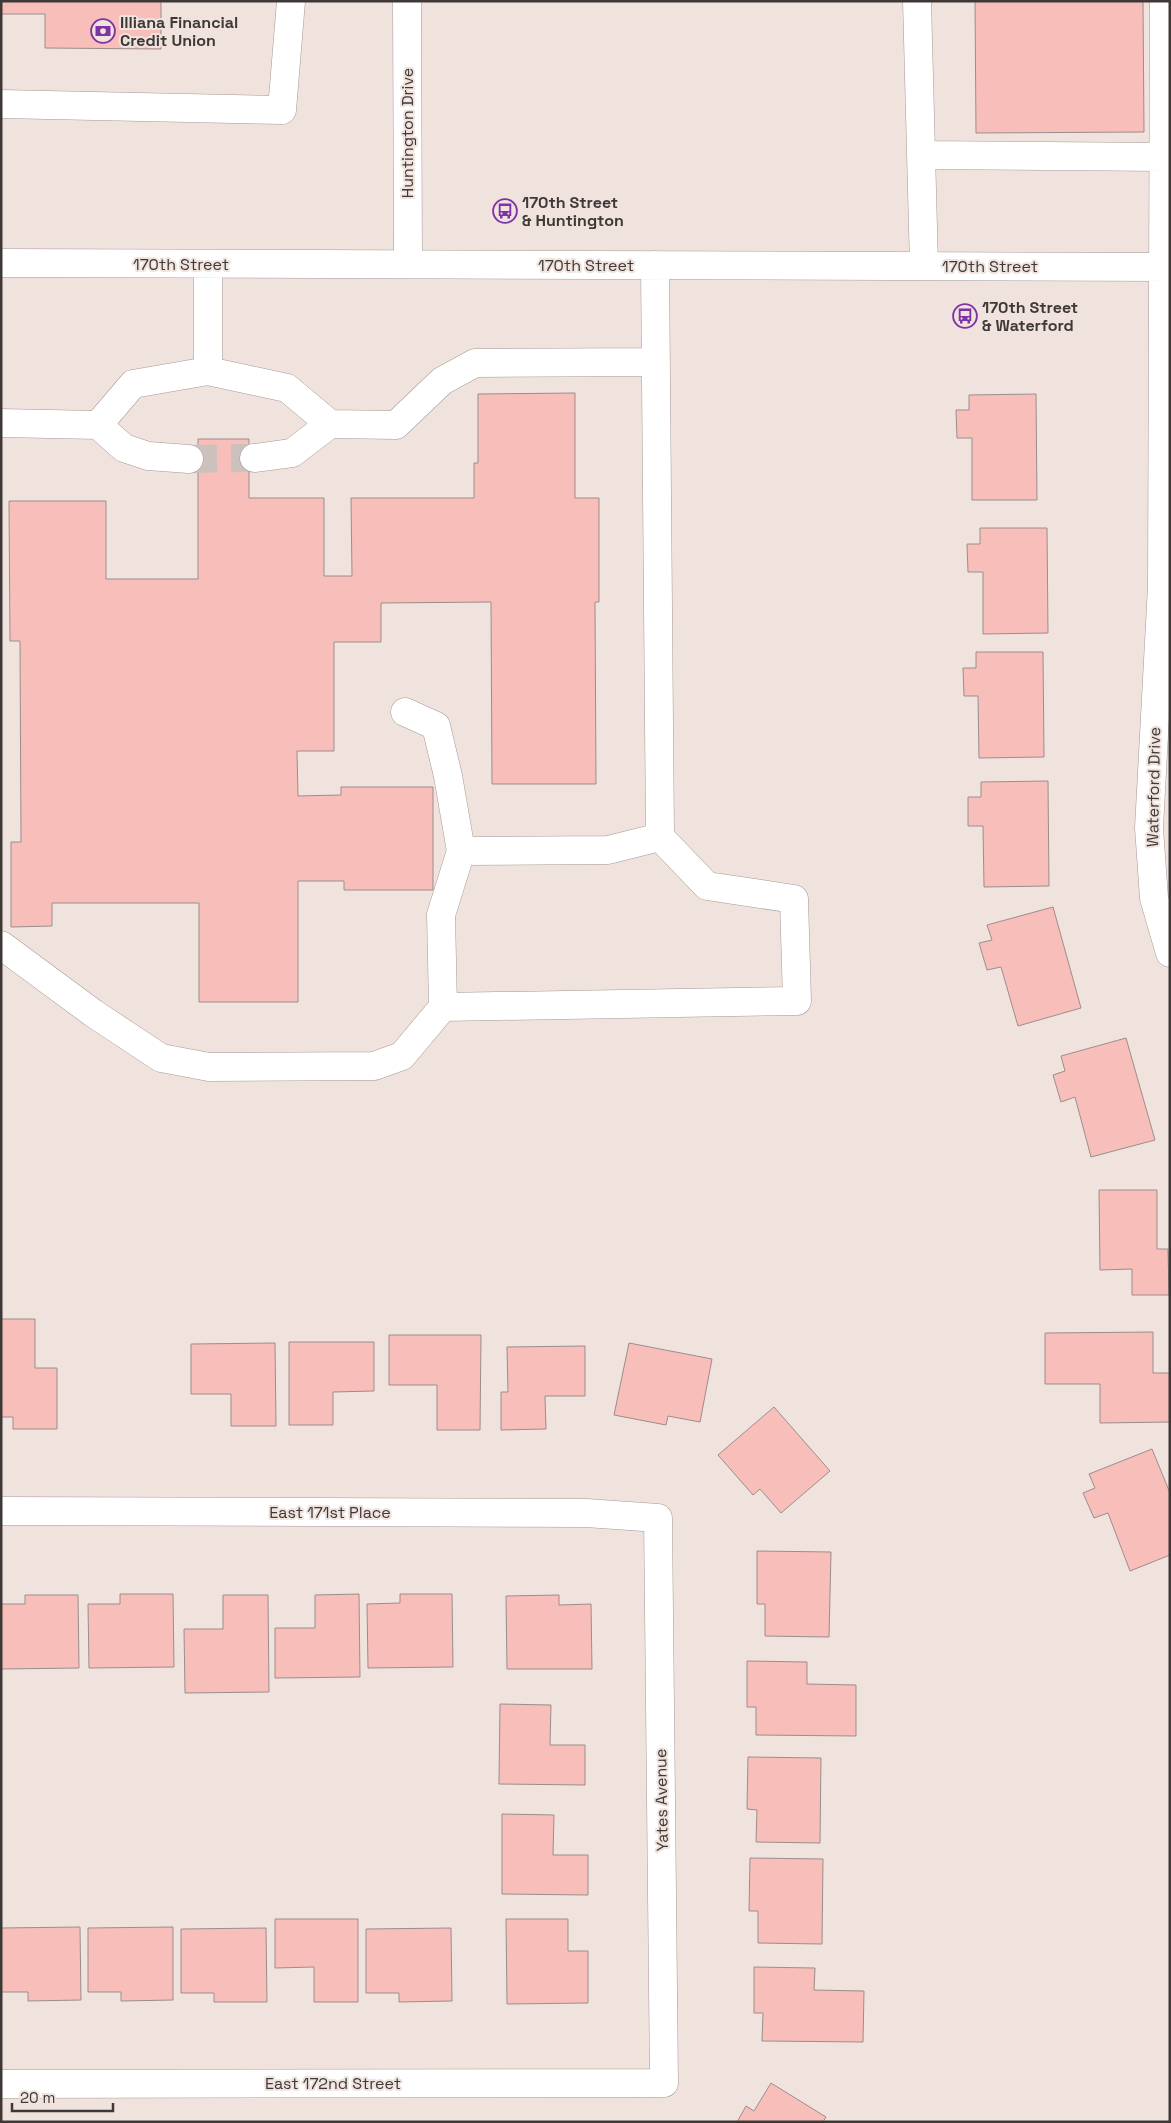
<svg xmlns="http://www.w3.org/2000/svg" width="1171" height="2123" font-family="'Space Grotesk',sans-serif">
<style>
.building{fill:#f8beb9;stroke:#9b8d8c}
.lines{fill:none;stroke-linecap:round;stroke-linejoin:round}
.minor-tunnel{stroke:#ccc1bd;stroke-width:28;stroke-dasharray:28 14;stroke-linecap:butt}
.minor-casing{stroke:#a59994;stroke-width:29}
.minor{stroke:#fff;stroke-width:28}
.labels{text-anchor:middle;stroke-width:4;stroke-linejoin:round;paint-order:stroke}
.poi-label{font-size:16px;font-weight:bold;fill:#3e3937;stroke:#f0e3de;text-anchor:start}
.street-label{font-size:16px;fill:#3e3937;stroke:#f0e3de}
</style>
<rect width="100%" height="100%" fill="#f0e3de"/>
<path class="building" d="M1 1H161V49L45 48V14H1Z
M975 1H1143L1144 132 976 133Z
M575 393V498H599V602H595L596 784H492L491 602 381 603V642H334V751H297L298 796 341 795V787H433V890H344V881H298V1002H199V903H52V926L11 927V842H21L20 641H10L9 501H106V579H198V439H249V498H324V576H352L351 498H474V463H478V394Z
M1036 394 1037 500H972V438H957L956 410H969V395Z
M980 528H1047L1048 633 983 634V572H968L967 544H980Z
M976 652H1043L1044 757 979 758 978 696H964L963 668H976Z
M1048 781 1049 886 984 887 983 826H968V797H981V782Z
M1053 907 1081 1008 1018 1026 1001 967 987 970 979 943 992 940 987 925Z
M1126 1038 1155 1140 1091 1157 1075 1097 1061 1102 1053 1075 1065 1071 1061 1056Z
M1099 1190H1157V1249H1168L1169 1295H1132V1269L1100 1270Z
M1 1319H35V1368H57V1429H13V1417H1Z
M1153 1332V1373H1170V1422L1100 1423V1384H1045V1333Z
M389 1335H481L480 1430H437V1385H389Z
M289 1342H374V1391L333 1392V1425H289Z
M275 1343 276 1426H231V1394H191V1344Z
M629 1343 712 1359 700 1422 668 1416 666 1425 614 1415Z
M585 1346V1396H545L546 1429 501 1430V1392H508L507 1347Z
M774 1407 830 1471 781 1513 760 1489 753 1495 718 1455Z
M1152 1449 1170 1493V1555L1130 1571 1108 1513 1094 1518 1083 1493 1095 1488 1089 1474Z
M757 1551 831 1552 829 1637 765 1636V1604H757Z
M120 1594H173L174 1667 89 1668 88 1604H120Z
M359 1594 360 1677 275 1678V1628H315V1595Z
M400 1594H452L453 1667 368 1668 367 1604 400 1603Z
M25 1595H78L79 1668 1 1669V1604H25Z
M223 1595H268L269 1692 185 1693 184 1629H223Z
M559 1595V1605L591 1604 592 1669H507L506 1596Z
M747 1661 807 1662V1684L856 1685V1736L756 1735V1707H747Z
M500 1704 551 1705 550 1745H585V1785L499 1784Z
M748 1757 821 1758 820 1843 756 1842 757 1810 747 1809Z
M502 1814 554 1815 553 1855H588V1895L502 1894Z
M750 1858 823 1859 822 1944 758 1943V1911H749Z
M275 1919H358V2002H314V1967L275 1968Z
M506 1919H568V1951H588V2003L507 2004Z
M80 1927 81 2000 28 2001V1992H1V1928Z
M173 1927V2000L121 2001V1992H88V1928Z
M266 1928 267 2002H214V1993H181V1929Z
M451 1928 452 2001 399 2002V1993H366V1929Z
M754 1967 815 1968 814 1990 864 1991 863 2042 762 2041 763 2013H754Z
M771 2083 826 2117 823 2122H737L746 2106 754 2111Z"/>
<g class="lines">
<path class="minor-tunnel" d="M189 459 254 458"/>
<g class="minor-casing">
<path id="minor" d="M407 1 408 264
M917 1 924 266
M1164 1 1162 586 1149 828 1154 898 1170 953
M1 104 282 110 291 1
M921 155 1163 157
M1 263 1170 267
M208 264V371
M655 265 660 837 707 886 794 899 797 1001 443 1007 441 915 461 851 608 850 660 837
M1 423 98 425 133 384 208 371 287 388 330 424 396 425 442 381 475 363 656 362
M98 425 124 448 148 456 189 459
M254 458 292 453 330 424
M405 712 436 726 448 776 461 851
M1 945 93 1013 161 1058 209 1067 374 1066 402 1056 443 1007
M1 1511 586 1513 658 1518 664 2083 1 2084"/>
</g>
<use href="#minor" class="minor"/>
</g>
<defs>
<g id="bank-ring" transform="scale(1.25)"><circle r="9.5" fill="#f0e3de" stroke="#7d33a6" stroke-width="1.5"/><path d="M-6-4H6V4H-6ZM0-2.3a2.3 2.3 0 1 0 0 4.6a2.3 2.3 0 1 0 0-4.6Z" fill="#7d33a6"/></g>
<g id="bus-ring" transform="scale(1.25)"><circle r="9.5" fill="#f0e3de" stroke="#7d33a6" stroke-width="1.5"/><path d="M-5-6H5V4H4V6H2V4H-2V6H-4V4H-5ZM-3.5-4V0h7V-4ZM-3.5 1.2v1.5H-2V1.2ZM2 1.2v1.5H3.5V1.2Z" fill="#7d33a6"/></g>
</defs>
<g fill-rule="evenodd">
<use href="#bank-ring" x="103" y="31"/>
<use href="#bus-ring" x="505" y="211"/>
<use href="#bus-ring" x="965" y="316"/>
</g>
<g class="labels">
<g class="poi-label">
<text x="120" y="28">Illiana Financial<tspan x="120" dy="18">Credit Union</tspan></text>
<text x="522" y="208">170th Street<tspan x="522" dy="18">&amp; Huntington</tspan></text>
<text x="982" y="313">170th Street<tspan x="982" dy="18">&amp; Waterford</tspan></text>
</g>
<g class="street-label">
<text transform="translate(407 133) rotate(-90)" y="6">Huntington Drive</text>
<text x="181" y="270">170th Street</text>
<text x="586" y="271">170th Street</text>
<text x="990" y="272">170th Street</text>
<text transform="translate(1153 787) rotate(-89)" y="6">Waterford Drive</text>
<text x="330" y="1518">East 171st Place</text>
<text transform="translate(661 1800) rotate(-91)" y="6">Yates Avenue</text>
<text x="333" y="2089">East 172nd Street</text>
</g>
</g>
<rect width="1171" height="2123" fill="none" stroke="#3e3937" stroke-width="5"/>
<path d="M12 2103v8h101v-8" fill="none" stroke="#3e3937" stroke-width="2.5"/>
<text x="20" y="2103" font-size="15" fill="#3e3937" stroke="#f0e3de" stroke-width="4" paint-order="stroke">20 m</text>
</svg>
